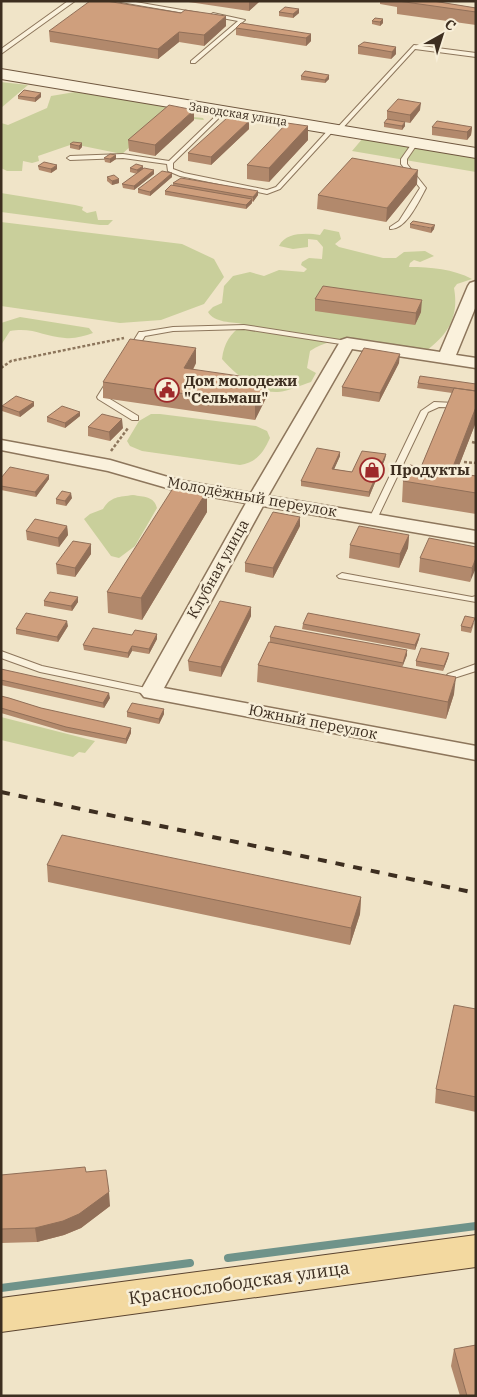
<svg xmlns="http://www.w3.org/2000/svg" width="477" height="1397" font-family="'IBM Plex Serif',serif">
<style>
.green{fill:#c9cf9b}
.lines{fill:none;stroke-linecap:round;stroke-linejoin:round}
.stream{stroke:#6f938a;stroke-width:8}
.lane-casing{stroke:#8d765c;stroke-width:2}
.street-casing{stroke:#8d765c;stroke-width:3}
.secondary-casing{stroke:#6f573f;stroke-width:2}
.primary-casing{stroke:#5b4430;stroke-width:2}
.path{stroke:#8d765c;stroke-width:2.5;stroke-dasharray:3 2;stroke-linecap:butt}
.lane{fill:#faf1dc;fill-rule:evenodd}
.street{fill:#faf1dc;fill-rule:evenodd}
.secondary{fill:#faf1dc;fill-rule:evenodd}
.primary{fill:#f3d9a0;fill-rule:evenodd}
.rail{stroke:#3d2e20;stroke-width:4;stroke-dasharray:9 9;stroke-linecap:butt}
.wall{fill:#b2896c}
.shaded-wall{fill:#916f58}
.building{fill:#cf9f7d;stroke:#916f58}
.labels{text-anchor:middle;stroke-width:5;stroke-linejoin:round;paint-order:stroke}
.far-street-label{font-size:12px;fill:#3d2e20;stroke:#f7eed8}
.poi-label{font-size:15px;font-weight:bold;fill:#3d2e20;stroke:#f7eed8;text-anchor:start}
.street-label{font-size:15px;fill:#3d2e20;stroke:#f7eed8}
.near-street-label{font-size:18px;fill:#3d2e20;stroke:#f7eed8}
</style>
<rect width="100%" height="100%" fill="#f0e4c8"/>
<path class="green" d="M1 82 28 85 1 108Z
M75 92 181 109 193 117 203 118 204 120 165 116 122 154 73 144 38 156 39 161 32 163 23 161 22 171H7L1 168V123L8 125 47 108 51 96Z
M363 138 476 156V172L352 151Z
M1 193 75 205 83 207 82 210 87 213 96 211 98 220H113L108 225H100L1 212Z
M1 222 182 244 214 259 224 277 204 304 161 320 120 323 1 306Z
M324 229 339 232 341 239 335 244 339 247 383 258H396L404 252 425 251 434 256 420 262 414 260 410 263 409 267C431 267 453 269 472 279L457 284 454 288C459 316 449 334 426 351L378 346V341C353 339 332 337 310 351L307 368 316 373 311 382C301 385 289 391 278 392 257 393 235 374 222 359 224 343 230 334 243 324 233 322 214 323 208 312L213 307 222 303 224 286 233 276 250 272 264 276 279 270 304 272 307 269 301 265 302 262 309 258 322 259 323 247 317 240 308 239V247L293 249 279 246C286 232 306 233 320 235Z
M20 317 89 328 93 333C84 336 75 339 65 338 44 337 34 327 10 331L1 345V323Z
M151 414H160L256 426 267 431 270 438C263 453 257 462 240 465L142 451 130 446 127 441 139 421Z
M133 495C144 497 154 496 157 508L135 546 119 558 111 556 84 519 90 514 103 509C111 496 119 497 133 495Z
M1 717 95 741 85 753 79 752 73 757 1 740Z"/>
<g class="lines">
<path class="stream" d="M228 1258 476 1226
M1 1288 190 1263"/>
<g class="lane-casing">
<path id="lane" d="M68 1H75L1 54V49Z
M115 1H130L199 13 196 15Z
M213 13 245 20 195 63H191V61L238 21 211 16 210 15Z
M414 45 476 53V57L415 49 340 131H336V129Z
M223 109 225 110V112L173 163V169L184 173 267 190 276 187 330 128 335 129 280 189 267 194 180 176 168 171 167 164 123 158 70 160 67 158 70 156 123 154 169 161Z
M415 141 418 143 407 159V164L426 188C419 201 406 230 390 229V227L399 221 420 188 401 164V159L413 142Z
M244 325 347 341 351 343 347 345 244 329 173 331 145 336 135 352H129L128 350 139 332H142L173 327Z
M107 381H110L114 383 105 396 138 416V420H132L98 399 97 397Z
M434 402 476 404V408L439 407 428 412 377 519 373 522 370 521 369 519 421 411Z
M342 573 472 597 476 596V602L339 578 337 576Z
M1 651 42 666 151 689 156 692 151 695 40 672 1 658Z
M476 664V671L454 678 447 687H439L438 685 448 674Z"/>
</g>
<g class="street-casing">
<path id="street" d="M476 281V306L456 355 476 358V368L352 349 268 496 476 531V543L263 506 164 688 476 746V760L144 697 140 692 246 503 174 490 108 471 1 450V440L110 460 178 480 251 493 341 340 347 338 440 352 468 286 470 283Z"/>
</g>
<g class="secondary-casing">
<path id="secondary" d="M1 69 476 148V158L1 79Z"/>
</g>
<g class="primary-casing">
<path id="primary" d="M476 1235V1267L1 1332V1298Z"/>
</g>
<path class="path" d="M1 368 11 361 124 338
M472 442 476 443
M111 451 128 428
M464 462 476 463"/>
<use href="#lane" class="lane"/>
<use href="#street" class="street"/>
<use href="#secondary" class="secondary"/>
<use href="#primary" class="primary"/>
<path class="rail" d="M1 792 476 893"/>
</g>
<path class="wall" d="M182 1H260L249 11Z
M380 1H433L476 8V25L397 14V7L380 4Z
M299 9V13L293 18 279 16V12Z
M375 18 383 23 380 26 372 24V21Z
M226 26 204 46 179 42 158 59 50 42 49 31Z
M236 28 311 34V41L306 46 236 35Z
M358 46 396 47V54L391 59 358 54Z
M301 76 329 79 325 83 301 80Z
M41 93V97L35 102 18 99V96Z
M420 110 410 123 387 119V111Z
M194 120 155 156 129 151 128 140Z
M249 121V129L211 165 188 161V153Z
M384 123 405 126 402 130 384 127Z
M308 126V140L269 182 247 179V165Z
M432 127H472L471 135 467 140 432 135Z
M82 143V147L79 150 70 148V144Z
M116 155V159L110 163 105 162 104 158Z
M38 166 57 169 51 173 39 170Z
M130 168 154 170V174L134 190 123 188 122 184 137 174 130 172Z
M172 173V177L150 196 138 193V189Z
M107 177 119 179V183L112 185 107 181Z
M173 183 258 195 253 202 252 201V203L246 209 165 195V191L173 185Z
M417 184 386 222 317 209 318 195Z
M410 224 434 229 431 233 410 228Z
M315 299 421 312 415 325 315 311Z
M196 363 193 370 267 396 255 420 103 398V382Z
M399 363 379 402 342 396V387Z
M418 383 476 384V422L456 473 476 476V514L402 502 403 481 421 467 452 393 417 388Z
M34 402V406L20 417 2 411V406Z
M80 412V416L65 428 47 422V417Z
M88 427 123 428 110 441 88 436Z
M340 452V456L334 469 352 472 386 454 385 459 369 497 301 486V481Z
M49 475V479L36 497 1 490V478Z
M207 491V512L142 620 108 613 107 592Z
M72 498 66 506 56 504V499Z
M67 526 68 535 59 547 27 540 26 531Z
M300 526 273 578 245 572V563Z
M409 535 408 548 399 568 349 558 350 545Z
M91 544V554L75 577 57 574 56 564Z
M476 547 470 582 419 572 420 558Z
M44 601 78 602 72 611 44 606Z
M251 607V616L221 677 189 671 188 661Z
M474 623 471 633 461 631V626Z
M303 624 419 639 415 650 302 629Z
M68 626 58 642 16 634V629Z
M157 634V639L149 654 132 651 128 658 84 650 83 645 132 635Z
M270 637 407 655 402 667 454 694 446 719 257 682 258 665 270 642Z
M449 653 448 658 443 671 416 666V661Z
M1 669 110 698 104 708 1 685Z
M1 696 41 708 131 733 126 744 66 732 1 713Z
M164 709V714L159 724 127 717V712Z
M47 865 361 897 360 914 350 945 48 882Z
M476 1009V1112L435 1103 436 1089Z
M86 1172 110 1206 81 1228 64 1235 37 1242 1 1243V1175Z
M454 1349 476 1396H460L451 1366Z"/>
<path class="shaded-wall" d="M249 1H260L249 11Z
M299 9V13L293 18V14Z
M226 16V26L204 46V35Z
M383 19V23L380 26V22Z
M179 32V42L158 59V49Z
M311 34V41L306 46V38Z
M396 47V54L391 59 392 52Z
M329 75V79L325 83V80Z
M41 93V97L35 102V98Z
M421 103 420 110 410 123V115Z
M194 110V120L155 156V145Z
M249 121V129L211 165V157Z
M405 122V126L402 130V126Z
M308 126V140L269 182V168Z
M472 127 471 135 467 140V132Z
M82 143V147L79 150V146Z
M116 155V159L110 163V159Z
M57 165V169L51 173V169Z
M143 166V170L138 174 137 170Z
M154 170V174L134 190V186Z
M418 170 417 184 386 222 387 208Z
M172 173V177L150 196V192Z
M119 179V183L112 185V181Z
M258 191V195L253 202V197Z
M252 199V203L246 209V205Z
M435 225 434 229 431 233V228Z
M422 300 421 312 415 325 416 313Z
M196 348V363L185 384 184 368Z
M400 354 399 363 379 402 380 393Z
M267 380V396L255 420V404Z
M34 402V406L20 417 19 412Z
M476 407V422L450 489 451 472Z
M80 412V416L65 428V423Z
M122 419 123 428 110 441 109 432Z
M340 452V456L332 474V469Z
M386 454 385 459 369 497V492Z
M49 475V479L36 497 35 492Z
M207 491V512L142 620 141 598Z
M71 493 72 498 66 506 65 501Z
M300 517V526L273 578V568Z
M67 526 68 535 59 547 58 538Z
M409 535 408 548 399 568 400 554Z
M91 544V554L75 577V568Z
M476 558V568L470 582 472 568Z
M78 597V602L72 611 71 606Z
M251 607V616L221 677V667Z
M67 621 68 626 58 642 57 637Z
M157 634V639L149 654V649Z
M420 634 419 639 415 650V645Z
M132 646V651L128 658V653Z
M407 650V655L402 668 403 663Z
M449 653 448 658 443 671 444 666Z
M456 677 454 694 446 719 448 702Z
M109 693 110 698 104 708 103 703Z
M164 709V714L159 724V719Z
M131 728V733L126 744V739Z
M361 897 360 914 350 945 351 928Z
M109 1192 110 1206 81 1228 64 1235 37 1242 35 1228Z"/>
<path class="building" d="M90 1H106L181 13 185 10 226 16 204 35 179 32 158 49 49 31Z
M398 1H433L476 8V12Z
M285 7 299 9 293 14 279 12Z
M375 18 383 19 380 22 372 21Z
M241 23 311 34 306 38 236 28Z
M364 42 396 47 392 52 358 46Z
M305 71 329 75 325 80 301 76Z
M24 90 41 93 35 98 18 96Z
M398 99 421 103 410 115 387 111Z
M169 105 194 110 155 145 128 140Z
M227 118 249 121 211 157 188 153Z
M387 119 405 122 402 126 384 123Z
M437 121 472 127 467 132 432 127Z
M287 123 308 126 269 168 247 165Z
M73 142 82 143 79 146 70 144Z
M110 154 116 155 110 159 104 158Z
M352 158 418 170 387 208 318 195Z
M44 162 57 165 51 169 38 166Z
M136 164 143 166 137 170 130 168Z
M144 168 154 170 134 186 122 184Z
M162 171 172 173 150 192 138 189Z
M114 175 119 179 112 181 107 177Z
M181 178 258 191 253 197 173 183Z
M171 185 252 199 246 205 165 191Z
M413 221 435 225 431 228 410 224Z
M323 286 422 300 416 313 315 299Z
M130 339 196 348 184 368 267 380 255 404 103 382Z
M364 348 400 354 380 393 342 387Z
M420 376 476 384V391L418 383Z
M454 388 476 391V407L451 472 476 476V493L403 481 410 465 421 467Z
M16 396 34 402 19 412 2 406Z
M62 406 80 412 65 423 47 417Z
M102 414 122 419 109 432 88 427Z
M317 448 340 452 332 469 352 472 362 451 386 454 369 492 301 481Z
M10 467 49 475 35 492 1 486V478Z
M175 485 207 491 141 598 107 592Z
M62 491 71 493 65 501 56 499Z
M273 512 300 517 273 568 245 563Z
M35 519 67 526 58 538 26 531Z
M359 526 409 535 400 554 350 545Z
M429 538 476 547V558L472 568 420 558Z
M73 541 91 544 75 568 56 564Z
M50 592 78 597 71 606 44 601Z
M220 601 251 607 221 667 188 661Z
M26 613 67 621 57 637 16 629Z
M308 613 420 634 415 645 303 624Z
M465 616 475 618 471 628 461 626Z
M275 626 407 650 403 663 270 637Z
M93 628 132 635 135 630 157 634 149 649 132 646 128 653 83 645Z
M269 642 456 677 448 702 258 665Z
M421 648 449 653 444 666 416 661Z
M1 669 109 693 103 703 1 680Z
M1 696 9 698 41 708 131 728 126 739 66 727 1 708Z
M132 703 164 709 159 719 127 712Z
M62 835 361 897 351 928 47 865Z
M454 1005 476 1009V1097L436 1089Z
M85 1167 86 1172 106 1170 109 1192 79 1214 63 1221 35 1228 1 1229V1175Z
M476 1345V1396H467L454 1349Z"/>
<defs>
<g id="civic-ring" transform="scale(1.25)"><circle r="9.5" fill="#f7eed8" stroke="#9e2a2b" stroke-width="1.5"/><path d="M-.6-6.5H3V-4.5H.6V-3L4-1V1h2V6H-6V1h2V-1L-.6-3ZM-1.2 2.5V6h2.4V2.5Z" fill="#9e2a2b"/></g>
<g id="shop-ring" transform="scale(1.25)"><circle r="9.5" fill="#f7eed8" stroke="#9e2a2b" stroke-width="1.5"/><path d="M-5-2.5h2.3a2.7 3.5 0 0 1 5.4 0H5L5.5 6h-11ZM-1.5-2.5h3a1.5 2.3 0 0 0-3 0Z" fill="#9e2a2b"/></g>
</defs>
<g fill-rule="evenodd">
<use href="#civic-ring" x="167" y="390"/>
<use href="#shop-ring" x="372" y="470"/>
</g>
<g class="labels">
<g class="far-street-label">
<text transform="translate(238 114) rotate(9)" y="4">Заводская улица</text>
</g>
<g class="poi-label">
<text x="184" y="386">Дом молодежи<tspan x="184" dy="17">"Сельмаш"</tspan></text>
<text x="390" y="475">Продукты</text>
</g>
<g class="street-label">
<text transform="translate(252 497) rotate(10)" y="5">Молодёжный переулок</text>
<text transform="translate(218 569) rotate(-61)" y="5">Клубная улица</text>
<text transform="translate(313 722) rotate(11)" y="5">Южный переулок</text>
</g>
<g class="near-street-label">
<text transform="translate(239 1283) rotate(-8)" y="6">Краснослободская улица</text>
</g>
</g>
<rect width="477" height="1397" fill="none" stroke="#3d2e20" stroke-width="5"/>
<g transform="translate(442 35) rotate(39)" stroke="#f7eed8" stroke-width="4" paint-order="stroke">
<path d="M0-4L9 19L0 12L-9 19Z" fill="#3d2e20"/>
<text y="-8" font-size="14" font-weight="bold" text-anchor="middle" fill="#3d2e20">С</text>
</g>
</svg>
